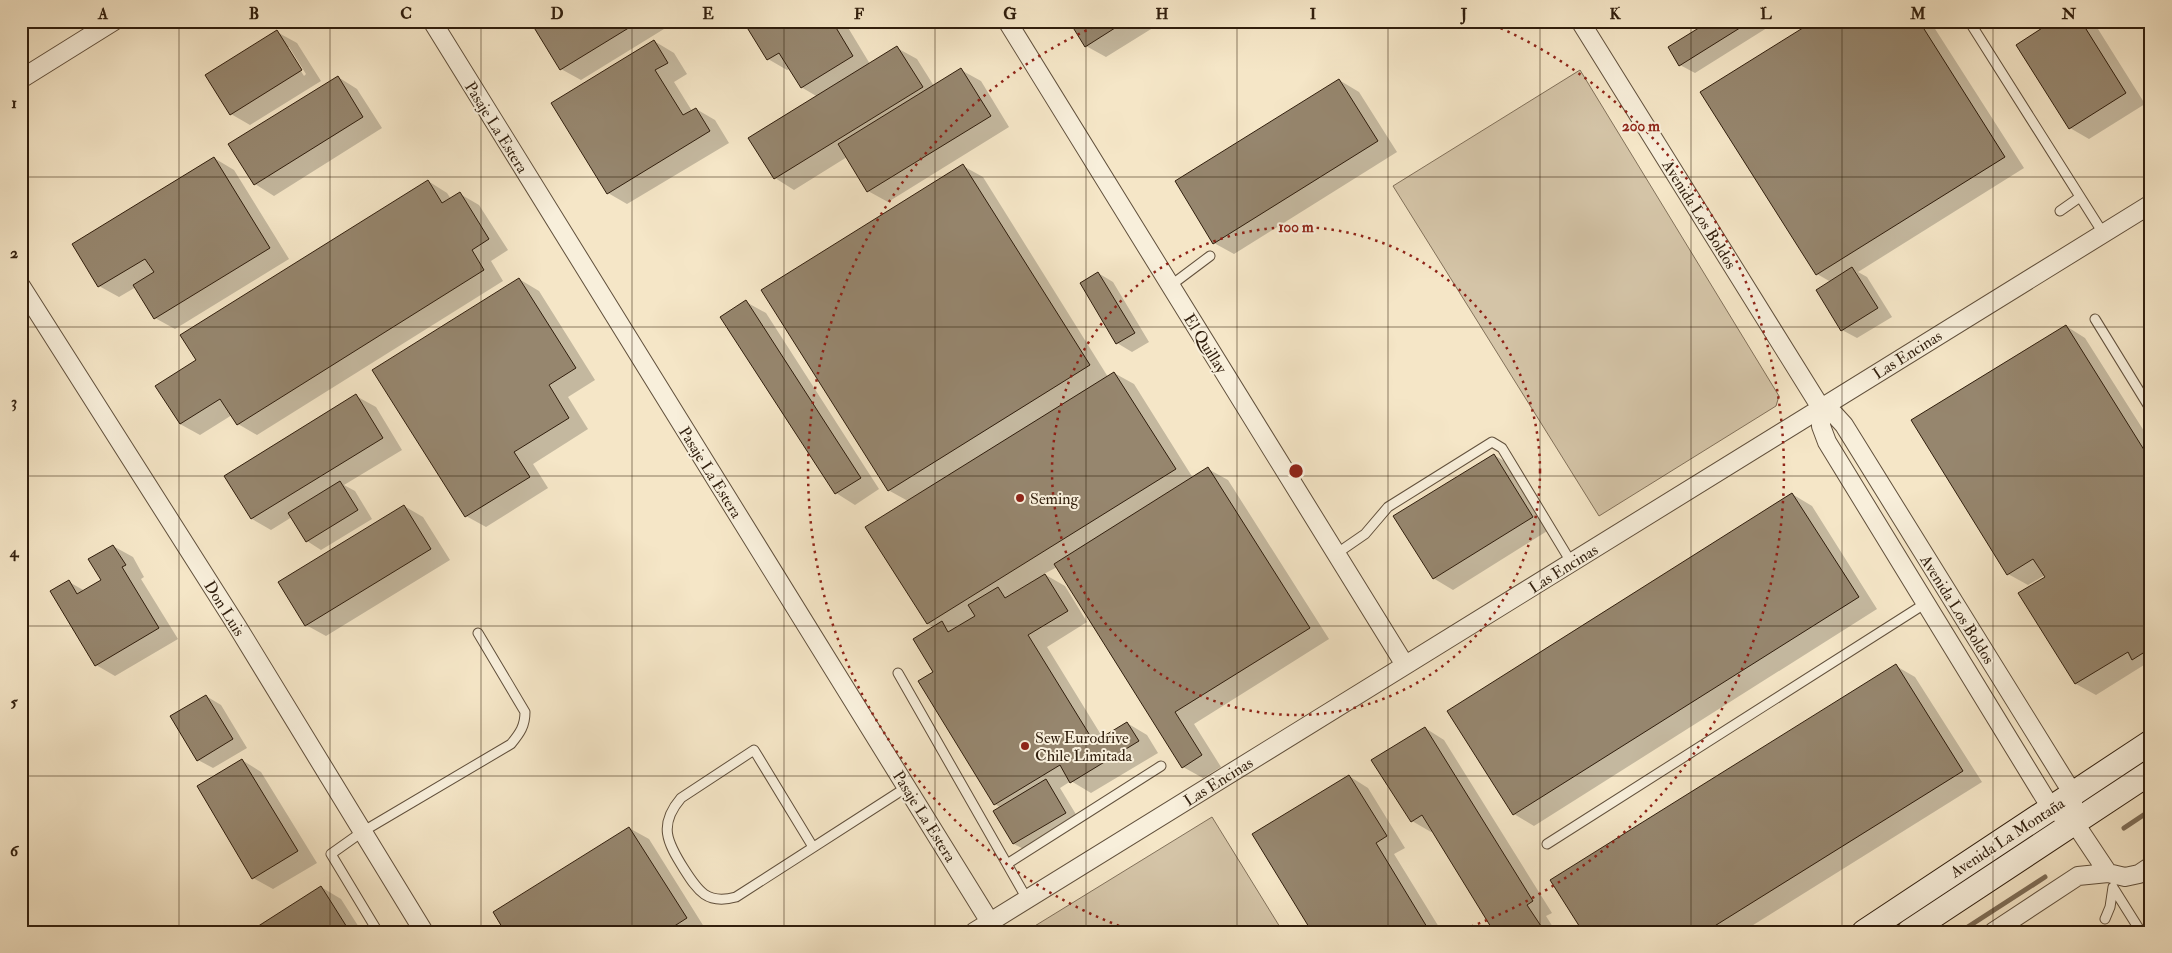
<svg xmlns="http://www.w3.org/2000/svg" width="2172" height="953" font-family="'IM FELL Double Pica',serif">
<style>
.green{fill:#d4c4a7;stroke:#82715a}
.shadow{fill:#0003;fill-rule:evenodd}
.lines{fill:none;stroke-linecap:round;stroke-linejoin:round}
.stream{stroke:#7e6d57;stroke-width:5}
.building{fill:#96866e;stroke:#301e0d}
.service-casing{stroke:#61503c;stroke-width:11}
.minor-casing{stroke:#61503c;stroke-width:20}
.secondary-casing{stroke:#301e0d;stroke-width:26}
.service{stroke:#f8efdb;stroke-width:9}
.minor{stroke:#f8efdb;stroke-width:18}
.secondary{stroke:#f8efdb;stroke-width:24}
.grid{fill:none;stroke:#301e0d;stroke-width:1;stroke-opacity:0.55}
.ring{fill:none;stroke:#8f2418;stroke-width:2.5;stroke-dasharray:2.5 5}
.poi-dot{fill:#8f2418;stroke:#f8efdb;stroke-width:2}
.labels{text-anchor:middle;stroke-width:4;stroke-linejoin:round;paint-order:stroke}
.street-label{font-size:16px;fill:#301e0d;stroke:#f8efdb}
.poi-label{font-size:16px;fill:#301e0d;stroke:#f8efdb;text-anchor:start}
.centre{fill:#8f2418;stroke:#f8efdb;stroke-width:2.5}
.ring-label{font-size:15px;text-anchor:middle;font-weight:bold;fill:#8f2418;stroke:#f8efdb;stroke-width:4;stroke-linejoin:round;paint-order:stroke}
.neatline{fill:none;stroke:#301e0d;stroke-width:2}
.grid-label{font-size:16px;text-anchor:middle;font-weight:bold;fill:#301e0d}
</style>
<rect width="100%" height="100%" fill="#f5e6c7"/>
<filter id="stains"><feTurbulence type="fractalNoise" baseFrequency=".004" numOctaves="4"/><feColorMatrix values="0 0 0 0 .2 0 0 0 0 .09 0 0 0 0 .02 0 0 0 .5 -.17"/></filter>
<radialGradient id="worn" r=".72"><stop offset=".6" stop-color="#630" stop-opacity="0"/><stop offset="1" stop-color="#630" stop-opacity=".3"/></radialGradient>
<path class="green" d="M1580 70 1779 396 1776 406 1599 516 1393 186Z
M1212 817 1283 932H1025Z"/>
<path class="shadow" d="M21 21H28L21 26Z
M532 21H677L581 80 561 69Z
M744 21H844L870 64 897 48 917 59 934 86 961 70 981 81 1009 127 888 202 868 191 847 157 794 190 775 178 818 97 801 87 790 69 787 70 768 59Z
M1071 21H1164L1106 57 1086 46Z
M1712 21H1778L1695 73 1680 65Z
M1816 21H1930L2024 168 1858 272 1867 277 1892 317 1857 338 1842 330 1831 282 1817 274Z
M2055 21H2093L2145 104 2089 139 2070 128Z
M277 32 297 43 321 81 250 125 231 114ZM286 47H289L306 74 304 76Z
M654 41 674 53 687 74 674 82 692 111 696 109 715 120 729 143 627 204 608 193Z
M338 77 357 89 382 128 274 196 255 184Z
M1339 80 1359 92 1397 152 1234 254 1214 243Z
M214 158 234 170 289 259 175 329 155 318 136 287 119 297 99 286Z
M963 166 983 177 1108 377 1114 373 1134 384 1193 478 1208 469 1228 480 1329 639 1194 724 1221 767 1203 778 1183 767 1057 567 1044 574 1065 586 1087 622 1047 647 1103 738 1127 723 1147 735 1158 753 1091 793 1071 781 1060 788 1080 821 1029 852 1014 844 995 812 1001 808 995 804 935 672V628L928 624 908 501 888 490Z
M428 181 447 193 451 199 460 194 479 205 508 250 491 261 503 281 257 435 238 424 232 415 200 435 180 424 197 360Z
M1098 273 1113 282 1149 342 1132 352 1117 343 1081 283Z
M519 279 539 291 595 380 568 397 588 429 533 464 548 488 486 527 466 516Z
M746 302 766 313 879 489 855 505 836 493Z
M2066 326 2085 338 2151 442V669L2144 665 2096 695 2076 684 2020 593 2046 577 2045 575 2028 585 2008 574Z
M356 396 376 407 402 450 344 485 355 491 372 519 321 550 307 541 292 517 271 530 252 519Z
M1494 455 1514 467 1552 528 1453 590 1433 578Z
M1792 494 1812 506 1877 609 1534 826 1514 814Z
M404 506 423 517 450 560 326 636 306 625Z
M113 546 133 557 144 577 141 579 178 639 115 676 96 665 69 582 85 591 103 580Z
M1896 666 1915 677 1982 782 1742 932H1584Z
M206 696 221 705 247 748 213 768 198 760Z
M1425 728 1444 740 1552 913 1546 916 1556 932H1495L1434 831 1431 832 1412 821Z
M242 760 261 772 317 863 273 889 253 878Z
M1349 776 1368 788 1405 848 1394 854 1442 932H1313Z
M629 828 649 839 706 930 703 932H507Z
M321 887 341 899 362 932H251Z"/>
<g class="lines">
<path class="stream" d="M2124 828 2151 810
M1960 932 2045 877"/>
</g>
<path class="building" d="M530 21H640L560 70Z
M743 21H832L853 56 801 88 779 53 767 60Z
M1069 21H1126L1085 47Z
M1710 21H1751L1679 66 1668 47Z
M1814 21H1919L2005 157 1816 275 1700 92Z
M2053 21H2081L2126 93 2069 129 2016 45Z
M277 30 302 70 230 115 205 75Z
M654 40 668 63 655 70 683 115 696 108 710 131 607 194 551 103Z
M897 46 923 87 774 179 748 138Z
M961 68 991 116 867 192 838 144Z
M338 76 363 117 254 185 228 144Z
M1339 79 1378 141 1213 244 1175 181Z
M214 157 270 248 154 319 133 285 154 272 145 259 98 287 72 244Z
M963 164 1090 365 888 491 761 290Z
M428 180 442 203 460 192 489 239 472 250 484 270 237 425 220 399 180 424 155 386 196 360 180 335Z
M1852 267 1878 308 1841 331 1816 290Z
M1098 272 1135 333 1116 344 1080 283Z
M519 278 576 368 549 385 569 418 514 452 530 477 465 517 372 370Z
M746 300 861 478 835 494 720 317Z
M2066 325 2151 461V648L2132 660 2128 652 2075 684 2018 593 2045 577 2033 559 2007 575 1911 420Z
M1114 372 1176 469 927 624 865 527Z
M356 394 383 438 251 519 224 476Z
M1494 454 1533 517 1433 579 1393 516Z
M1208 467 1310 628 1175 712 1202 755 1182 768 1054 564Z
M340 481 358 510 306 542 288 513Z
M1792 493 1859 597 1513 815 1447 711Z
M404 505 431 549 305 626 278 582Z
M113 545 126 565 122 567 159 628 95 666 50 591 69 580 77 594 101 580 88 559Z
M1045 574 1068 611 1028 635 1094 742 1127 722 1139 741 1070 783 1060 765 994 805 918 681 933 672 913 639 942 621 948 632 975 616 968 605 998 587 1005 598Z
M1896 664 1963 771 1705 932H1583L1550 880Z
M206 695 233 739 197 761 170 716Z
M1425 727 1533 901 1527 905 1545 932H1494L1422 815 1411 822 1371 760Z
M242 759 298 851 252 879 197 786Z
M1349 775 1387 836 1376 843 1430 932H1312L1252 834Z
M1046 779 1066 813 1013 844 993 811Z
M629 827 687 918 665 932H505L493 912Z
M321 886 350 932H249Z"/>
<g class="lines">
<g class="service-casing">
<path id="service" d="M1969 21 2103 233
M2060 211 2080 197
M1170 286 1210 256
M2095 319 2151 410
M1336 554 1365 534 1388 507 1492 442 1502 448 1571 562
M898 673 1027 899
M1547 844 1926 603
M813 847 754 750 681 798C658 825 667 842 684 869 698 891 707 905 736 897L907 787
M1007 864 1161 766
M2114 889 2141 932
M2105 919 2110 907 2113 887
M378 932 331 854 362 832 511 744C520 733 525 726 525 712L478 633"/>
</g>
<g class="minor-casing">
<path id="minor" d="M432 21 990 922
M1007 21 1405 665
M1580 21 1821 408 1834 414 1844 425 2073 794V804
M21 79 114 21
M21 286 237 626 424 932
M1821 408V426L1827 442 2051 808 2074 822 2108 873
M974 932 2151 204
M1993 932 2078 876 2108 873 2125 877 2139 874 2151 866"/>
</g>
<g class="secondary-casing">
<path id="secondary" d="M1864 932 2151 742
M1909 932 2151 772"/>
</g>
<use href="#service" class="service"/>
<use href="#minor" class="minor"/>
<use href="#secondary" class="secondary"/>
</g>
<path class="grid" d="M179 21V932M330 21V932M481 21V932M632 21V932M784 21V932M935 21V932M1086 21V932M1237 21V932M1388 21V932M1540 21V932M1691 21V932M1842 21V932M1993 21V932M21 177H2151M21 327H2151M21 476H2151M21 626H2151M21 776H2151"/>
<g class="ring">
<circle cx="1296" cy="471" r="244"/>
<path d="M1133 931A488 488 0 0 1 1105 22M1487 22A488 488 0 0 1 1459 931"/>
</g>
<g class="poi-dot">
<circle cx="1020" cy="498" r="5"/>
<circle cx="1025" cy="746" r="5"/>
</g>
<g class="labels">
<g class="street-label">
<text transform="translate(497 127) rotate(58)" y="6">Pasaje La Estera</text>
<text transform="translate(1700 214) rotate(58)" y="6">Avenida Los Boldos</text>
<text transform="translate(1206 343) rotate(58)" y="6">El Quillay</text>
<text transform="translate(1907 354) rotate(-32)" y="6">Las Encinas</text>
<text transform="translate(711 472) rotate(58)" y="6">Pasaje La Estera</text>
<text transform="translate(1563 568) rotate(-32)" y="6">Las Encinas</text>
<text transform="translate(225 608) rotate(58)" y="6">Don Luis</text>
<text transform="translate(1958 609) rotate(58)" y="6">Avenida Los Boldos</text>
<text transform="translate(1218 781) rotate(-32)" y="6">Las Encinas</text>
<text transform="translate(925 816) rotate(58)" y="6">Pasaje La Estera</text>
<text transform="translate(2007 837) rotate(-33)" y="6">Avenida La Montaña</text>
</g>
<g class="poi-label">
<text x="1030" y="504">Seming</text>
<text x="1035" y="743">Sew Eurodrive<tspan x="1035" dy="18">Chile Limitada</tspan></text>
</g>
</g>
<circle cx="1296" cy="471" r="8" class="centre"/>
<g class="ring-label">
<text x="1641" y="131">200 m</text>
<text x="1296" y="232">100 m</text>
</g>
<rect width="2172" height="953" fill="none" stroke="#f5e6c7" stroke-width="55"/>
<rect x="28" y="28" width="2116" height="898" class="neatline"/>
<g class="grid-label">
<text x="103" y="19">A</text>
<text x="254" y="19">B</text>
<text x="406" y="19">C</text>
<text x="557" y="19">D</text>
<text x="708" y="19">E</text>
<text x="859" y="19">F</text>
<text x="1010" y="19">G</text>
<text x="1162" y="19">H</text>
<text x="1313" y="19">I</text>
<text x="1464" y="19">J</text>
<text x="1615" y="19">K</text>
<text x="1766" y="19">L</text>
<text x="1918" y="19">M</text>
<text x="2069" y="19">N</text>
<text x="14" y="108">1</text>
<text x="14" y="258">2</text>
<text x="14" y="407">3</text>
<text x="14" y="557">4</text>
<text x="14" y="707">5</text>
<text x="14" y="856">6</text>
</g>
<rect width="100%" height="100%" filter="url(#stains)"/>
<rect width="100%" height="100%" fill="url(#worn)"/>
</svg>
